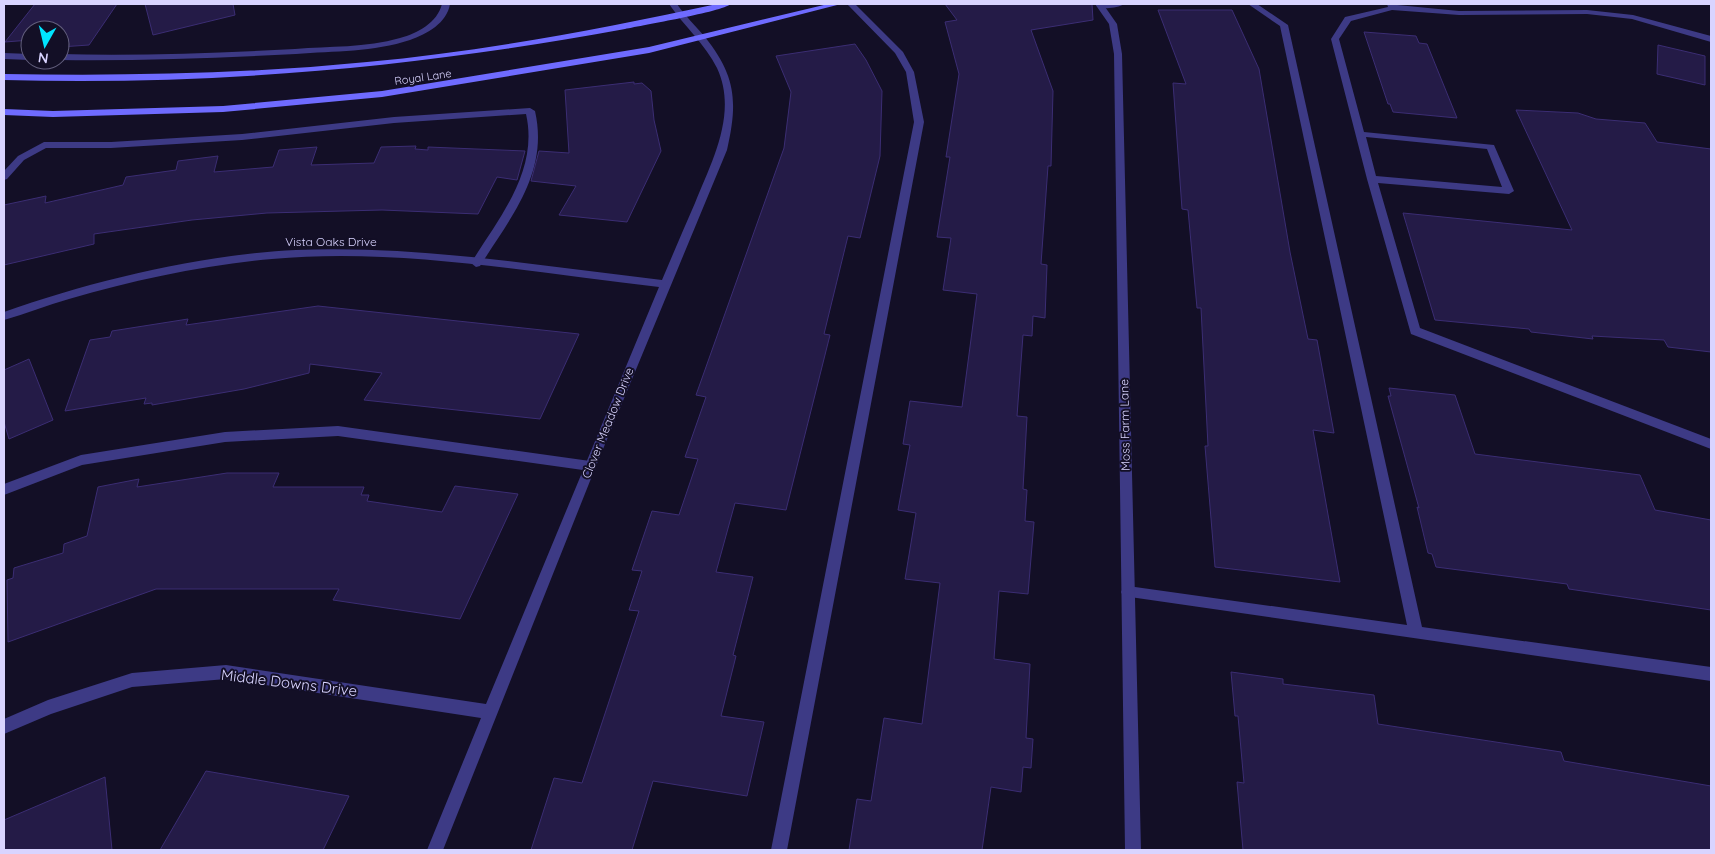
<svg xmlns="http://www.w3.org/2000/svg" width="1715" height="854" font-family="Quicksand,sans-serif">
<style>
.building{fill:#241b47;stroke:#3b2d73}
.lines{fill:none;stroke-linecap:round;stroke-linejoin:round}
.service{fill:#3d3a85;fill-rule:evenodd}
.minor{fill:#3d3a85;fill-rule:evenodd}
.secondary{fill:#6f6bff;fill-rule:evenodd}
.labels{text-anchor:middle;stroke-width:4;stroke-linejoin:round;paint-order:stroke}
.far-street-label{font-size:11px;fill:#d9d4ff;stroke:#130f26}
.street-label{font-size:12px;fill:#d9d4ff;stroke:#130f26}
.near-street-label{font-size:15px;fill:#d9d4ff;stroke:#130f26}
</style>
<rect width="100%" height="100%" fill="#130f26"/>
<path class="building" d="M35 4H117L89 45 60 47V30H30V40L5 42Z
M145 4H233L235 15 153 35Z
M945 4H1092L1093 20 1031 30 1053 91 1051 166H1048L1041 264 1047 265 1045 318 1033 316 1032 336 1023 335 1017 416 1027 417 1023 489 1027 490 1025 521 1034 522 1028 594 999 591 994 659 1030 664 1026 738 1033 739 1031 768 1023 767 1021 792 991 787 982 850H849L857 799 871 801 884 718 922 724 940 583 905 579 916 513 898 510 910 445 903 444 910 401 962 407 977 294 943 290 951 238 937 237 950 157H946L959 74 945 22 957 20Z
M1158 10H1232L1259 69 1290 252 1308 339 1317 340 1334 433 1313 430 1340 582 1215 567 1205 446H1208L1201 308H1197L1188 210 1182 209 1173 83 1186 84Z
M1364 32 1416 36 1419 43 1427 44 1457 118 1393 112 1390 104H1388Z
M855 44 866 60 882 91 880 156 860 238 848 236 824 334 830 335 786 510 735 503 716 572 753 577 733 655 736 656 721 716 764 722 747 796 653 781 632 850H531L554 778 582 783 639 611 629 610 642 571 632 570 652 511 679 515 698 459 685 457 706 397 696 395 784 148 791 92 776 56Z
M1658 45 1705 56V85L1657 74Z
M634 82V84L642 83 651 91 654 120 661 151 627 222 559 215 576 186 531 181 539 151 569 153 565 90Z
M1516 110 1578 113 1596 119 1645 123 1657 142 1711 149V352L1668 347 1664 340 1592 336 1593 339 1531 332 1529 329 1435 320 1403 213 1572 230Z
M416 146 415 149 428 150V147L525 151 517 180 497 177 478 214 382 210 267 213 192 220 94 234V244L4 265V205L46 196 45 203 123 185 126 177 176 170 178 161 218 156 214 172 273 167 279 150 317 147 311 165 374 163 381 147Z
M318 306 579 334 540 419 364 400 382 373 310 364 309 373 244 389 152 405V403L144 404 146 398 65 411 90 340 110 337 112 331 188 319 186 325Z
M29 359 53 420 9 439 4 422V370Z
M1389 388 1455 395 1475 454 1640 475 1655 510 1711 520V610L1569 589 1567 584 1436 567 1432 554 1428 553 1417 507 1419 508 1388 396H1391Z
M227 473H279L273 487H364L361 495H369L367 501 442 512 455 486 518 494 460 619 333 600 339 589H156L8 642 7 580 13 578 14 568 63 553 64 544 87 536 98 487 139 479 137 487Z
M1231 672 1283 679V684L1374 695 1378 724 1561 752 1564 761 1711 786V850H1243L1237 782 1244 783 1238 716H1235Z
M206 771 349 796 323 850H160Z
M105 777 112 850H4V820Z"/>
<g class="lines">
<path class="service" d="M442 4H450C447 23 427 34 410 40 374 52 334 51 296 54 218 58 139 61 60 60V54C138 56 216 53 295 49 329 46 366 48 400 38 418 33 437 23 442 4Z
M847 4H855L903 52 914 72 924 122 787 850H771L914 122 906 72 895 53Z
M1100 4H1124C1118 8 1103 10 1097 6Z
M1248 4H1257L1288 25 1422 627 1711 667V681L1123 596 1121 592 1123 588 1128 586 1407 625 1280 26Z
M1387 4 1459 11 1587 10 1633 15 1711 36V42L1632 19 1587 14 1459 15 1392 10 1351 21 1339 39 1364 132 1494 145 1514 191 1509 194 1378 183 1420 328 1711 439V449L1411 334 1367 179 1331 39 1345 17 1388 7ZM1366 137 1487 149 1502 187 1376 176Z
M4 53 30 54V60L4 59Z
M530 108 535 111C549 172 511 217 480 266L476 267 471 263C499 218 539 171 526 114L394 123 242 140 111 148H46L24 160 7 179 4 180V171L18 156 44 142H111L242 134 394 117Z
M338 426 590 461 595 462 596 466 595 470 590 471 338 436 225 442 82 465 4 495V484L81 455 225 432Z"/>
<path class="minor" d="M669 4H677C685 16 696 26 705 37 736 76 738 102 727 150L596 466 443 850H427L481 718 226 679 132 687 51 714 4 734V719L48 700 132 673 226 665 486 704 659 287C534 273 398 247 272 259 204 265 135 280 69 299 47 305 26 314 4 320V312C91 281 203 254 296 250 418 245 541 266 662 280 673 254 684 228 695 203 712 161 738 113 717 68 705 44 684 26 669 4Z
M1095 4H1103L1117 24 1122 54 1141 850H1125L1114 54 1109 24Z"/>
<path class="secondary" d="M717 4H731C721 12 643 25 625 29 420 67 213 86 4 80V74C125 76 246 74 367 62 485 51 601 29 717 4Z
M828 4H841L649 53 382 97 223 112 53 117 4 115V109L53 111 223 106 382 91 649 47Z"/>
</g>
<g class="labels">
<g class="far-street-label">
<text transform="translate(423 77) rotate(-8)" y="4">Royal Lane</text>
</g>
<g class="street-label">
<text x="331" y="246">Vista Oaks Drive</text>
<text transform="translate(608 423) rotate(-68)" y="4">Clover Meadow Drive</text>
<text transform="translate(1125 425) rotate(-91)" y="4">Moss Farm Lane</text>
</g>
<g class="near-street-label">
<text transform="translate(289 683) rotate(7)" y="5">Middle Downs Drive</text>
</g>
</g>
<rect width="1715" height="854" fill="none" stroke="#d9d4ff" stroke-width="10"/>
<g transform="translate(45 45) rotate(188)"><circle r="24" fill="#130f26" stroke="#625e7d"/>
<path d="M0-4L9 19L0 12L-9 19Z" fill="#00e5ff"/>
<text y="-8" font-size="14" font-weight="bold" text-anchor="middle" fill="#d9d4ff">N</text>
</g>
</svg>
